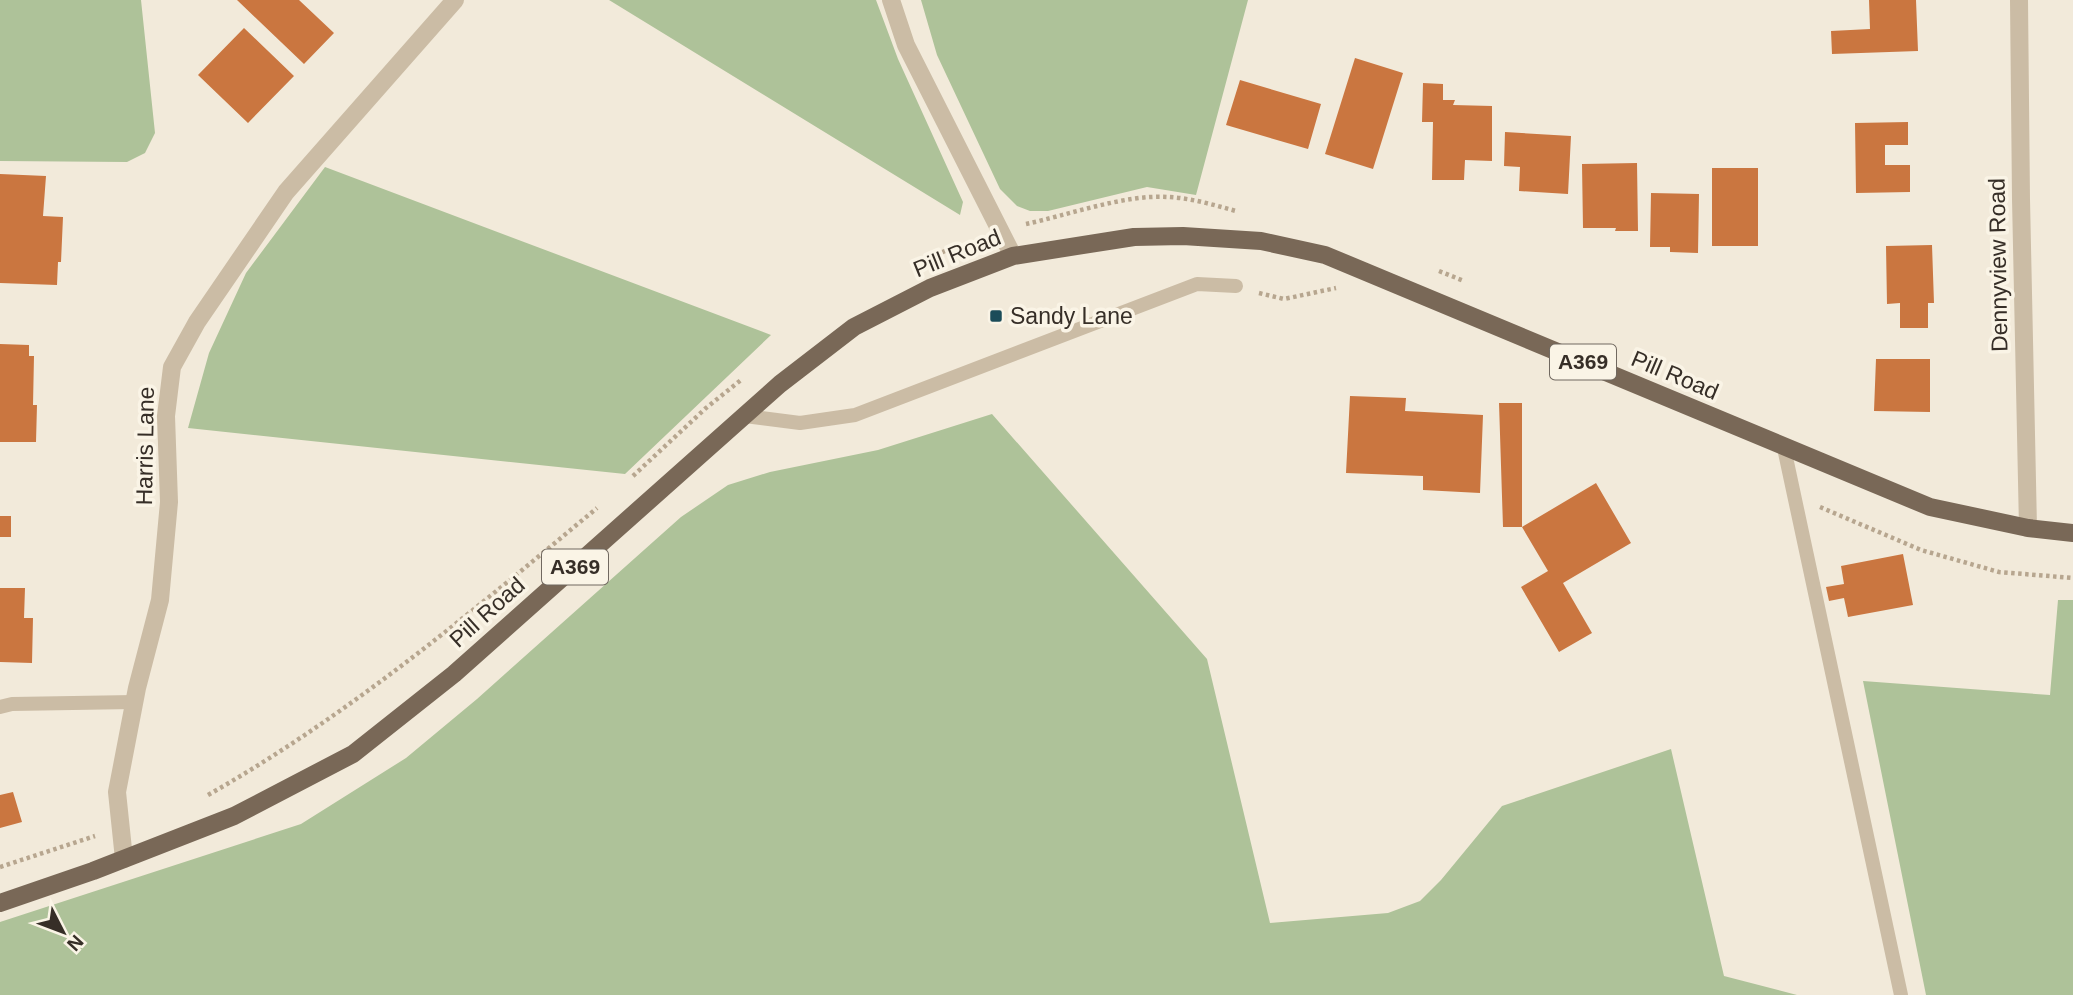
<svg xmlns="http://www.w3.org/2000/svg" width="2073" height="995" font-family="Arial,sans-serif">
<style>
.green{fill:#aec299}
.building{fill:#ca7640}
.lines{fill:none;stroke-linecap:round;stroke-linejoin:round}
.path{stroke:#b7a68f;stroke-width:4.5;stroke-dasharray:3.5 3.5;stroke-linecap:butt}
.lane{stroke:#cbbca5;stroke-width:14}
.street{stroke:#cbbca5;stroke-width:18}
.primary{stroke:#796857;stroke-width:18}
.poi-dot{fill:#1b4c59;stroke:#faf4e6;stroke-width:2.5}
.labels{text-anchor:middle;stroke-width:7;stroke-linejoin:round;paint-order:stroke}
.shield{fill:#faf4e6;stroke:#716960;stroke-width:2}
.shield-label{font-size:21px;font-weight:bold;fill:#362e27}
.street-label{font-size:23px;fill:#362e27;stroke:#faf4e6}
.poi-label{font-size:23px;fill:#362e27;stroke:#faf4e6;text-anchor:start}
</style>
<rect width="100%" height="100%" fill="#f2eada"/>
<path class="green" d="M0 0H141L155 133 145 153 127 162 0 161Z
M609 0H876L898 59 963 202 960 215Z
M921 0H1248L1196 195 1147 187 1048 211H1030L1017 206 1000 189 937 55Z
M325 167 771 335 625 474 188 428 209 353 246 273Z
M992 414 1207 659 1270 923 1388 913 1420 901 1441 880 1502 806 1671 749 1724 976 1797 995H0V922L301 824 406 758 477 699 681 517 728 485 770 472 878 450Z
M2058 600H2073V995H1926L1863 681 2050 695Z"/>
<path class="building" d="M237 0H299L334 33 304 64Z
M1869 0H1916L1918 51 1832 54 1831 31 1870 29Z
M244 28 294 76 248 123 198 75Z
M1355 58 1403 73 1373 169 1325 154Z
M1240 80 1321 104 1308 149 1226 125Z
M1423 83 1443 84V100H1455L1453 105 1492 106V161L1465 160 1464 180H1432L1433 122H1422Z
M1908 122V145H1885V165H1910V192L1856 193 1855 123Z
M1505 132 1571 136 1568 194 1519 191 1520 167 1504 166Z
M1637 163 1638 231H1615L1616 228H1583L1582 164Z
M1712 168H1758V246H1712Z
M0 174 46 176 43 216 63 217 61 262H58L57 285 0 283Z
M1651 193 1699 194 1698 253 1670 252V247H1650Z
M1932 245 1934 303H1928V328H1900V303L1887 304 1886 246Z
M0 344 29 345V356H34L33 405H37L36 442H0Z
M1876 359H1930V412L1874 411Z
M1350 396 1406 398 1405 411 1483 415 1480 493 1423 490V476L1346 473Z
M1499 403H1522V527L1596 483 1631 543 1563 583 1592 633 1559 652 1521 587 1548 571 1522 527H1503Z
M0 516H11V537H0Z
M1903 554 1913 605 1848 617 1844 598 1829 601 1826 587 1844 584 1841 566Z
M0 588H25L24 618H33L32 663 0 662Z
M13 792 22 822 0 828V795Z"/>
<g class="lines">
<path class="path" d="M1026 224C1068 215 1126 194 1168 197 1191 198 1214 205 1236 211
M936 255 954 247
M1439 271 1464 281
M1259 293 1284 299 1336 288
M633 476 706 408 741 380
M1820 507 1921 550 1999 572 2073 578
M208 795C349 715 473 611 597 508
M0 867 95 836"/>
<path class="lane" d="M745 416 800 423 855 415 1197 284 1236 286
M1784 448 1901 995
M0 707 12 704 134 702"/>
<path class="street" d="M891 0 906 45 1013 256
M2019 0 2021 199 2028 528
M124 859 117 792 137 688 160 600 169 502 166 416 172 367 197 322 286 192 455 0"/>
<path class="primary" d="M0 903 93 871 234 816 353 754 454 674 780 384 854 327 930 288 1013 256 1134 237 1183 236 1261 241 1325 255 1930 507 2028 528 2073 533"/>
</g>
<rect class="poi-dot" x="989" y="309" width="14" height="14" rx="3.5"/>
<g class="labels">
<g class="shield">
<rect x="1550" y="344.5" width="66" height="35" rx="5"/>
<rect x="542" y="549.5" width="66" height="35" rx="5"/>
</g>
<g class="shield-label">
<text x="1583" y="369">A369</text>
<text x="575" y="574">A369</text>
</g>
<g class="street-label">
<text transform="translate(957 253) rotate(-22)" y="8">Pill Road</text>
<text transform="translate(1998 265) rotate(-91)" y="8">Dennyview Road</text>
<text transform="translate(1675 375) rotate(23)" y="8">Pill Road</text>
<text transform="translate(145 446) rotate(-89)" y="8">Harris Lane</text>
<text transform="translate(487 612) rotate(-42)" y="8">Pill Road</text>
</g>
<g class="poi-label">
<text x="1010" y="324">Sandy Lane</text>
</g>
</g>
<g transform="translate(63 932) rotate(132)" stroke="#faf4e6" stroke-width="5" paint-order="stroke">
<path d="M0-5L12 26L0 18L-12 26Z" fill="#362e27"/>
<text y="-10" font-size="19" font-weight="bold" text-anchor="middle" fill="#362e27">N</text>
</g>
</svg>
